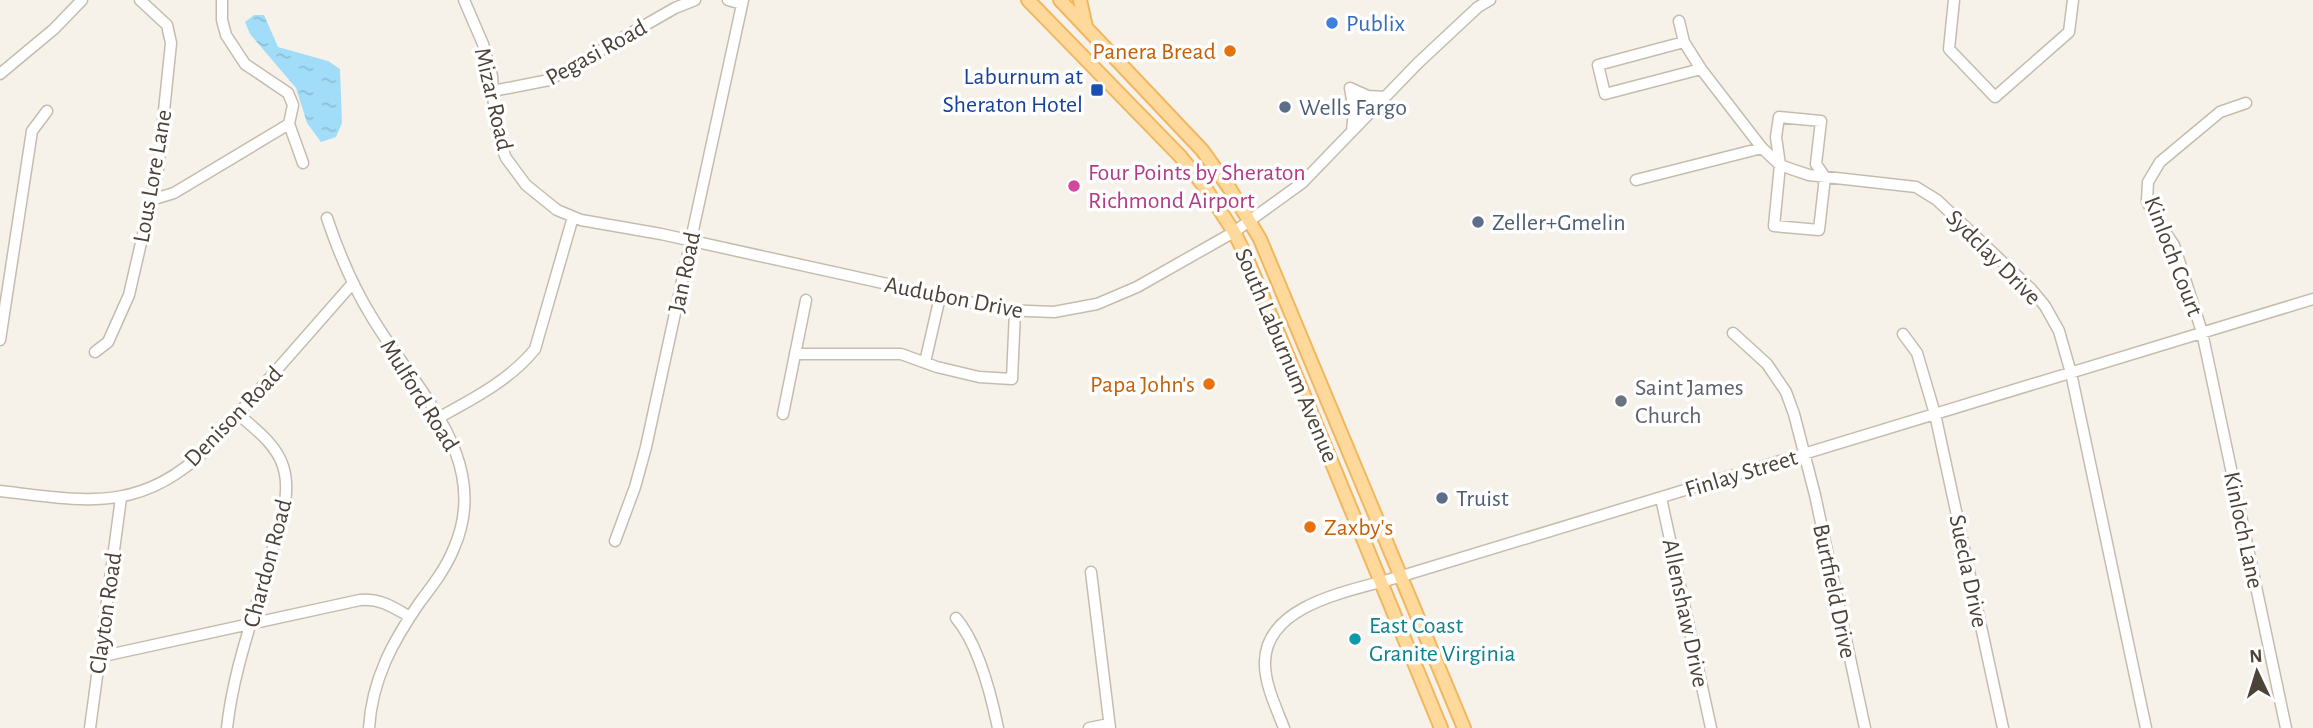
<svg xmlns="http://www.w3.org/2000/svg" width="2313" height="728" font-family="'Alegreya Sans',sans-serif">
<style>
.water{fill:url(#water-ripples)}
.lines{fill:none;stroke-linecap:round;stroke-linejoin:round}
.minor-casing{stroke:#c6bcae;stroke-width:13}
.major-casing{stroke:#f1b75e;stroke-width:16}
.minor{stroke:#fff;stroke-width:10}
.major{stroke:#ffd99b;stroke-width:12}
.shop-dot{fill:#3f7fe0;stroke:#fff;stroke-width:2.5}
.food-dot{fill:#e8710a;stroke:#fff;stroke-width:2.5}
.transit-dot{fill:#1a4fb4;stroke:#fff;stroke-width:2.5}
.service-dot{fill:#5c6f8a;stroke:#fff;stroke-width:2.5}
.hotel-dot{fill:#d1479c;stroke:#fff;stroke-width:2.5}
.worship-dot{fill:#6b7280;stroke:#fff;stroke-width:2.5}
.culture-dot{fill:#0f9aa8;stroke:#fff;stroke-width:2.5}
.labels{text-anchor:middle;stroke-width:7;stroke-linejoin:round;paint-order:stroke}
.shop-label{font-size:24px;fill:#366cbe;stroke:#fff;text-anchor:start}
.food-label{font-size:24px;fill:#c56008;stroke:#fff;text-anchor:end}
.street-label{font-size:24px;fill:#4c4237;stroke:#fff}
.transit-label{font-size:24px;fill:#164399;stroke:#fff;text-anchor:end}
.service-label{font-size:24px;fill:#4e5e75;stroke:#fff;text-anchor:start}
.hotel-label{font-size:24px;fill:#b23c85;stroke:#fff;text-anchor:start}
.worship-label{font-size:24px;fill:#5b616d;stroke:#fff;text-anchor:start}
.culture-label{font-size:24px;fill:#0d838f;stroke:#fff;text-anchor:start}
</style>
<defs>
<pattern id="water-ripples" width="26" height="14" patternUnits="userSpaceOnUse" patternTransform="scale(1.75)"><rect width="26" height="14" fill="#a1ddf8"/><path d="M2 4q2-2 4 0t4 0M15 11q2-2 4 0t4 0" fill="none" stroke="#8cbfd5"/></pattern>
</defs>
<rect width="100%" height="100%" fill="#f6f2ea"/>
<path class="water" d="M254 15H264L278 47 328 61 340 69 342 123 336 137 321 142 307 123 296 88 250 34 245 22Z"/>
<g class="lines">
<g class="minor-casing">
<path id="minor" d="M222 0V20L226 35 245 64 288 93 293 105 289 124 303 163
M464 0 483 44 492 76 495 120 499 140 506 158 526 185 557 210 581 220 661 234 1005 310 1054 312 1097 304 1137 287 1234 232 1302 183 1418 63 1478 7 1490 0
M728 0 742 4
M1954 0 1949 49 1995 97 2069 32 2073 0
M1679 21 1684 42 1701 69 1762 148 1780 165 1794 170 1809 175 1916 187 1937 200 2031 289 2045 306 2059 331 2071 373 2146 728
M1684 42 1598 65 1605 94 1701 69
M0 74 54 29 82 0
M1350 88 1354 111 1352 131
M1350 88 1368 96 1385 97
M493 91 549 80 675 8 695 0
M2246 103 2220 112 2160 162 2148 182 2147 201 2154 216 2174 245 2202 332 2286 728
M1779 117 1821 121 1816 164 1825 177 1819 230 1774 226 1780 165 1776 137Z
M1636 180 1762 148
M151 200 174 193 289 124
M327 218C339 254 353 287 373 319 415 389 493 459 454 548 446 568 433 585 420 602 393 641 372 679 369 728
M1733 333 1767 364 1786 392 1794 414 1815 495 1865 728
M1903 334 1917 353 1935 414 2003 728
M0 340 32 131 47 111
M95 352 108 342 129 295 158 169 171 43 167 25 140 0
M795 354H901L937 367 979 377 1012 379 1015 311
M925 362 940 297
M783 414 806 300
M438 418C473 399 510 380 535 349L573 217
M0 491C86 501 140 514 209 447L353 283
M1661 498 1711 728
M615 541 635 487 646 447 743 0
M1091 572 1110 728
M956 618C979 645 991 694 998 728
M99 657 360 600C380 598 393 607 410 617
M90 728 121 498
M227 728C233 671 254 616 269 561 277 532 293 497 283 466 276 444 255 429 238 414
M1089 728 1109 724
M1284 728C1276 707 1264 683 1265 661 1267 602 1357 590 1402 576L2313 299"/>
</g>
<g class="major-casing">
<path id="major" d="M1028 0 1180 156 1204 186 1234 232 1245 254 1292 366 1441 728
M1060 0 1202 150 1230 189 1260 239 1464 728
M1080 0 1086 27"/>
</g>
<use href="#minor" class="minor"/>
<use href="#major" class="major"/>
</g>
<circle class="shop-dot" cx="1332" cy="23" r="7"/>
<g class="food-dot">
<circle cx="1230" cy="51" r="7"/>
<circle cx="1209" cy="384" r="7"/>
<circle cx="1310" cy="527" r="7"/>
</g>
<rect class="transit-dot" x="1090" y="83" width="14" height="14" rx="3.5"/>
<g class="service-dot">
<circle cx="1285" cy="107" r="7"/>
<circle cx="1478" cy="222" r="7"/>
<circle cx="1442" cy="498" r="7"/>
</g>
<circle class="hotel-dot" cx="1074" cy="186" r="7"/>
<circle class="worship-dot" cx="1621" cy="401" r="7"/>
<circle class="culture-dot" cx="1355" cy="639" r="7"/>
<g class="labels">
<g class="shop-label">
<text x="1346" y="31">Publix</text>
</g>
<g class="food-label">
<text x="1216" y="59">Panera Bread</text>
<text x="1195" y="392">Papa John's</text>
<text x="1324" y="535" text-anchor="start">Zaxby's</text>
</g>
<g class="street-label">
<text transform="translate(596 52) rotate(-29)" y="8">Pegasi Road</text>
<text transform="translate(494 99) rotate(77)" y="8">Mizar Road</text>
<text transform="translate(152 176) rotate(-80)" y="8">Lous Lore Lane</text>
<text transform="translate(2174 256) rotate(69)" y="8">Kinloch Court</text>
<text transform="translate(1994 257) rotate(45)" y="8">Sydclay Drive</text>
<text transform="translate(684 272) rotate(-78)" y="8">Jan Road</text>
<text transform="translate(954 297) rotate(11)" y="8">Audubon Drive</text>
<text transform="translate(1287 355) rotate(67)" y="8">South Laburnum Avenue</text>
<text transform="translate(420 395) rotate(58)" y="8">Mulford Road</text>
<text transform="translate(233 416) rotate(-46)" y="8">Denison Road</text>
<text transform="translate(1741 473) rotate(-17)" y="8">Finlay Street</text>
<text transform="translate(2244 530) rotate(78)" y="8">Kinloch Lane</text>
<text transform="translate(267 563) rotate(-75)" y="8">Chardon Road</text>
<text transform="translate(1969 571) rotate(78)" y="8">Suecla Drive</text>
<text transform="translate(1835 591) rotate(78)" y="8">Burtfield Drive</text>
<text transform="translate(105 613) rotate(-82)" y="8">Clayton Road</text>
<text transform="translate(1686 613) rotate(78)" y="8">Allenshaw Drive</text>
</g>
<g class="transit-label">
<text x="1083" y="84">Laburnum at<tspan x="1083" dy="28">Sheraton Hotel</tspan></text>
</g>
<g class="service-label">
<text x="1299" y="115">Wells Fargo</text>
<text x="1492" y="230">Zeller+Gmelin</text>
<text x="1456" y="506">Truist</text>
</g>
<g class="hotel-label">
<text x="1088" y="180">Four Points by Sheraton<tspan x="1088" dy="28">Richmond Airport</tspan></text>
</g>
<g class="worship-label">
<text x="1635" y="395">Saint James<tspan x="1635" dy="28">Church</tspan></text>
</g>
<g class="culture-label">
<text x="1369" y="633">East Coast<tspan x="1369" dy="28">Granite Virginia</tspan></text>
</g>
</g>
<g transform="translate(2257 672) rotate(356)" stroke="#ffffff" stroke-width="5" paint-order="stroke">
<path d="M0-5L12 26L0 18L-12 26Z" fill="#4c4237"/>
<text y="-10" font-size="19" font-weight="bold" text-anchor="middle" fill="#4c4237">N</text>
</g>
</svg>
